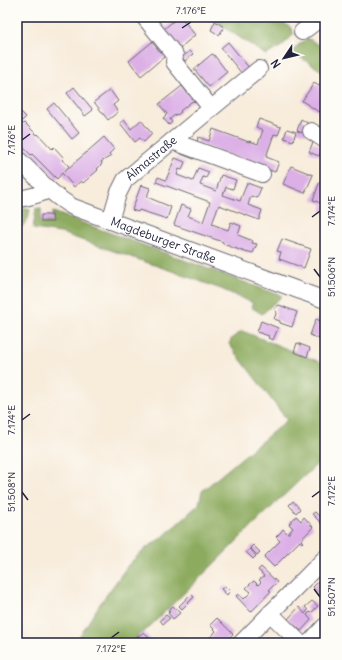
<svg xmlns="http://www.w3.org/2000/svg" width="342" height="660" font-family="Delius,sans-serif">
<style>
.forest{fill:#8dab5e;stroke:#58664c}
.building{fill:#dcb0e6}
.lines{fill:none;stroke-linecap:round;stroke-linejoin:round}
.minor-casing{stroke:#6d6973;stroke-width:18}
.minor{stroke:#fff;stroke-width:16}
.ticks{fill:none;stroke:#22223b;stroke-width:1.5}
.labels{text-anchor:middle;stroke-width:3;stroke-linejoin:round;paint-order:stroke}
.street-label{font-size:12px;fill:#22223b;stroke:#fdfcf7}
.neatline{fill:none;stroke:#22223b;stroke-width:1.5}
.ticks-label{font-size:10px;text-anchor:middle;fill:#22223b}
</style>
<rect width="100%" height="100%" fill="#fdfcf7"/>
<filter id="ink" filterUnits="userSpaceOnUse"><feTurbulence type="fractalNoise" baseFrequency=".025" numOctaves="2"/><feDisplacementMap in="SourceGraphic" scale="8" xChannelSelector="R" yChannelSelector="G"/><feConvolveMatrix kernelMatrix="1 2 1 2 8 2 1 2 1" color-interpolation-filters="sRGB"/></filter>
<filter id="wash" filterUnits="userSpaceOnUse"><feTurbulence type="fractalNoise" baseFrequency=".012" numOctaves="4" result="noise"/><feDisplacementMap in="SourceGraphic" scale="16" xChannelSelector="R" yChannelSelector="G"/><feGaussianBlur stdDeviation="0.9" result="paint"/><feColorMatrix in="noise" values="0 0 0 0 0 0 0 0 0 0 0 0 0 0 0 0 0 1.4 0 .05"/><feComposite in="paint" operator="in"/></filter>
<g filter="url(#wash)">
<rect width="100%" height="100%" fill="#f8ecdb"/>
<path class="forest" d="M209 17H274L290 27 293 32V35L282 46 266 55Z
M287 17H322L302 25Z
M306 39H309L325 49V73L292 52 296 47Z
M36 208 41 209V222H52L53 212 282 296 262 314 251 307 253 303 221 289 172 271 61 233 33 229Z
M17 209H30L28 219 21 228 17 227Z
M242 331 325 364V457C263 513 205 574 144 632L136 638 137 639 132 643H75L100 604 129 564 145 549 164 536 199 504 202 491 287 420 229 344 232 338Z"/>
<g id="blocks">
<path class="building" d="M178 17H181L195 35 180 48 164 29Z
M215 21 224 27 219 35 211 30Z
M152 42 160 52 164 49 170 56 166 59 164 57 141 76 129 61Z
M228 42 250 69 243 75 221 48Z
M190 51 193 54 185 61 182 57Z
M212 54 214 55 227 72 209 87 194 69Z
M322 81H325V102L319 112 302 101 314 83 319 86Z
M182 86 189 95 193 92 199 100 196 103 194 101 191 102 180 111 181 112 177 115 176 114 170 119 172 122 169 125 163 118 167 114 159 104Z
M74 87 93 110 85 116 67 93Z
M110 90 118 101 113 105 118 112 108 120 94 102Z
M54 103 79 133 72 139 47 109Z
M21 112 26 117 21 122 23 124 25 123 37 135 38 134 52 149 54 147 64 158 62 160 69 166 64 172 104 137 114 149 109 154 111 156 101 162 102 164 97 169 98 170 83 183 81 181 74 187 62 173 57 179 32 154 31 155 17 141V116Z
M259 119 281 127 278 135 274 134 266 157 279 162 275 172 197 143 198 137 209 141 213 129 249 142V141L258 144 263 130 256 127Z
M301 119 309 124 306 134 297 131Z
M124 120 131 129 141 120 152 134 144 142 140 138 135 142 120 123Z
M287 129 296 132 293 141 284 138Z
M313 142 323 146 319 156 309 152Z
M183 149 195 154 194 159 181 154Z
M175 158 185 162 182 170 179 169 177 175 193 181 198 168 209 172 206 178 203 177 200 185 216 191 221 175 236 180 233 189 226 187 223 195 240 201 247 183 261 188 257 198 251 196 248 205 262 210 259 220 219 205 212 224 228 230 231 222 241 226 238 235 253 241 252 243 257 244 253 253 249 252 248 253 223 244V242L174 225 181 205 191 209 188 216 203 222 210 202 156 182 158 177 166 180Z
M291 166 313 175 305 193 283 184Z
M320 181 325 183V213L321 212 323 204 313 200Z
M141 185 150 188 147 197 171 207 167 219 139 210 138 212 132 210Z
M41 215H52L53 222H41Z
M282 239 311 249 304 268 279 259 281 252 277 251Z
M279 305 297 312 292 327 280 323V321L274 319 276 314 275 308Z
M316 319 325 323V331L322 340 310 335Z
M261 321 278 328 273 340 268 338 269 336 257 332Z
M297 343 310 348 307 357 294 352Z
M293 501 300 509 296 513 289 505Z
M315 512 320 517 325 513V527L312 514Z
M296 516 301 521 304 517 313 527 301 540 303 542 302 543 300 541 274 567 264 557 280 541 276 537 280 533 283 529 288 534 293 528 289 524Z
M253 545 260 552 257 555 250 548Z
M250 549 256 556 253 559 246 552Z
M261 567 277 582 269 590 271 591 251 612 236 596 238 594 244 599 251 592 246 588 250 584 254 581 258 585 261 582 259 580 264 576 258 570Z
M319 581 322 584 325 581V600L313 587Z
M225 586 230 591 227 595 221 589Z
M191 594 194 597 182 609 179 606Z
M312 601 318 606 311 613 310 612 307 615 311 620 301 631 288 619 299 607 305 614 308 610 305 607Z
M173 606 180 613 173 619 168 613 170 612 168 610Z
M166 615 170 618 163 624 160 620Z
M217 618 233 634 224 643H205L216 631 210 625Z
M144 632 153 643H140L136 638Z
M268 637 274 643H261Z"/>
</g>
</g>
<g filter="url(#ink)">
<use href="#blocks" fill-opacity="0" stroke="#6d6973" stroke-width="1"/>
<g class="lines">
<g class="minor-casing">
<g id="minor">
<path d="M145 18 175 55 174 62 211 108"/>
<path d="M302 32 322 17"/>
<path d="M311 131 325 140"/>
<path d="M172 141 262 174"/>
<path id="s1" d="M17 158C35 175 51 195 73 207L325 300"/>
<path d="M17 199C29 198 38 195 49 190"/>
<path id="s2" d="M110 221 118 194 125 180 259 69"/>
<path d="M270 613 300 643"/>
<path d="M241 643 325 558"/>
<path d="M309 643 325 626"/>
</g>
</g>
<use href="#minor" class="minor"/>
</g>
</g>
<path class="ticks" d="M182 28 191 22M22 140 30 134M312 217 320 211M314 269 320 277M22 420 30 414M22 492 28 500M312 497 320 491M314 589 320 597M111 638 119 632"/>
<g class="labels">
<g class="street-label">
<text dy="4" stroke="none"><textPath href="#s2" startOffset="78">Almastraße</textPath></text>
<text dy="4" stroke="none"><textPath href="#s1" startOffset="171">Magdeburger Straße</textPath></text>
</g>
</g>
<rect width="342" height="660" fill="none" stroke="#fdfcf7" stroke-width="44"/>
<g transform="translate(284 58) rotate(235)" stroke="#fdfcf7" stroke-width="3" paint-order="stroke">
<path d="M0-3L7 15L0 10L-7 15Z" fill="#22223b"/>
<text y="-6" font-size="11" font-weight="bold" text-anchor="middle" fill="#22223b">N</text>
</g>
<rect x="22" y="22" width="298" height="616" class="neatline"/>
<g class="ticks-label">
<text x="191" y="14">7.176°E</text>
<text transform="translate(11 140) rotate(-90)" y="4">7.176°E</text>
<text transform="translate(331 211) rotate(-90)" y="4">7.174°E</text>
<text transform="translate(331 277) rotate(-90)" y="4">51.506°N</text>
<text transform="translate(11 420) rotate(-90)" y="4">7.174°E</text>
<text transform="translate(331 491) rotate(-90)" y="4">7.172°E</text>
<text transform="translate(11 492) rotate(-90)" y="4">51.508°N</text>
<text transform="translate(331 597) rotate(-90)" y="4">51.507°N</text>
<text x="111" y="652">7.172°E</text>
</g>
</svg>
